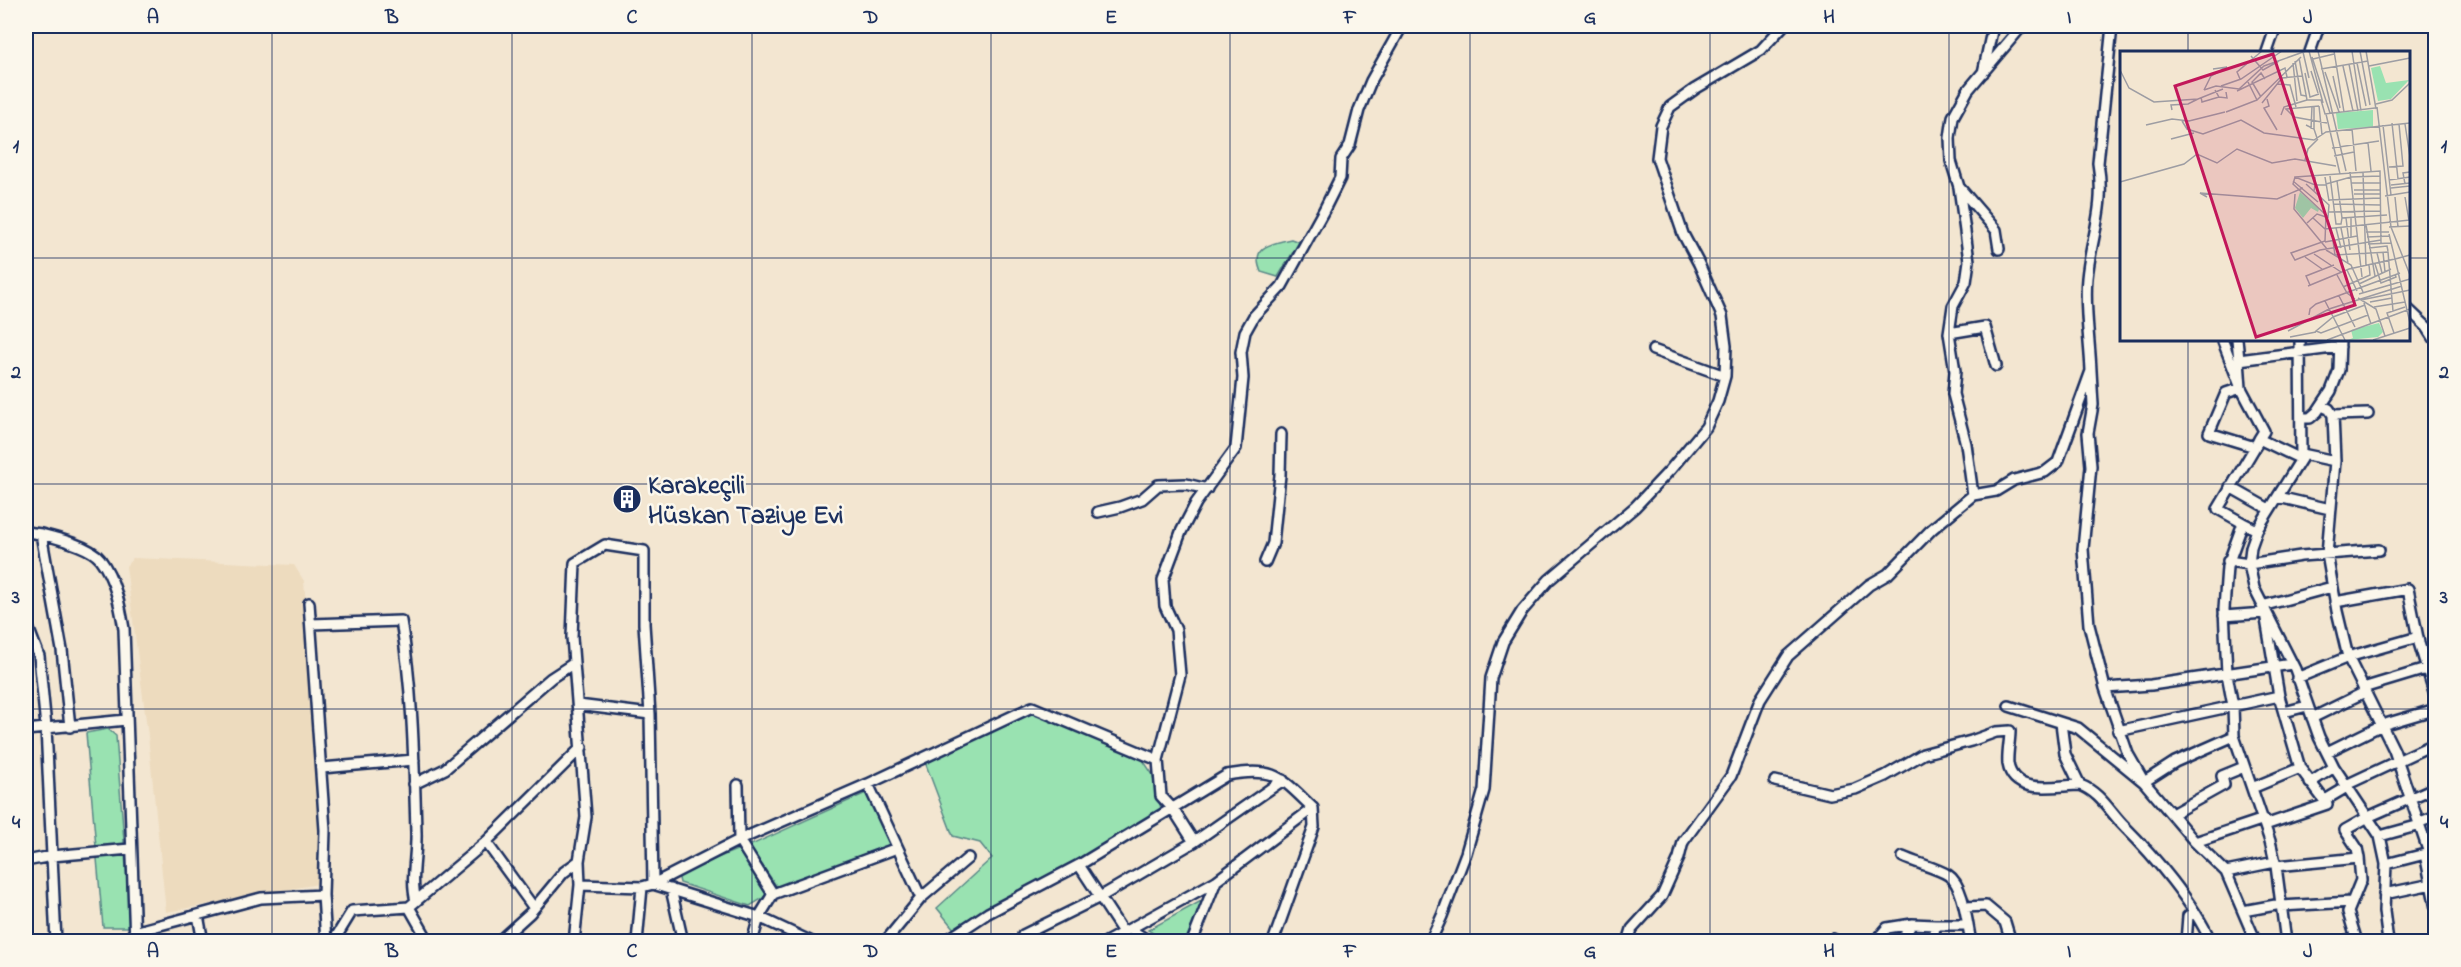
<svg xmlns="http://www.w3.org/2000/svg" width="2461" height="967" font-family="'Indie Flower',sans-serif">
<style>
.built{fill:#eddbbe}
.green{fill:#99e2b1;stroke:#5a8888;stroke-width:1.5}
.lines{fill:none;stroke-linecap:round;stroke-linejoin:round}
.street-casing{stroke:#1b2f5e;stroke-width:14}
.street{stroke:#fbf7ec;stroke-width:9}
.grid{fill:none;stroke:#1b2f5e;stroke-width:1.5;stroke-opacity:0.55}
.labels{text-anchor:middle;stroke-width:5;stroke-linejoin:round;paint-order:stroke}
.poi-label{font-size:26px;font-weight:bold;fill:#1b2f5e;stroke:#fbf7ec;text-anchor:start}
.inset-road{fill:none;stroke:#9d9da3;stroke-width:1.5}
.view{fill:#c2185b;fill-opacity:0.15;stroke:#c2185b;stroke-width:3}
.inset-edge{fill:none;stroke:#1b2f5e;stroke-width:3}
.neatline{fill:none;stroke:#1b2f5e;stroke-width:2}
.grid-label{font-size:20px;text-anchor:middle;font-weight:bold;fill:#1b2f5e}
</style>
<rect width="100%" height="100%" fill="#f3e6d1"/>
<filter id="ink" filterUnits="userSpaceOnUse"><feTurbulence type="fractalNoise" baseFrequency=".0167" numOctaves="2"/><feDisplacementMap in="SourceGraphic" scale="12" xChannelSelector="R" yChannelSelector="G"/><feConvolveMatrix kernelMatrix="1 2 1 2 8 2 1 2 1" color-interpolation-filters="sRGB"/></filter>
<g filter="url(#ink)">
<path class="built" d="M133 558 294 565 304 581 315 724 332 833 329 882 166 912 148 736 126 566Z"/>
<path class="green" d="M1291 239 1299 242 1278 277 1261 272C1250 246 1271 244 1291 239Z
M1035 712 1143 760 1153 775 1161 809C1094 852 1026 895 954 929L937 908 992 858 980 843 953 836 925 762Z
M108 729 116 736 130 920 129 927H103L86 733Z
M866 793 892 845 777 887 749 846Z
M739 849 768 895 750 906 680 883 678 874Z
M1203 900 1185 941H1165L1148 930Z"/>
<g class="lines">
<g class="street-casing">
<path id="street" d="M2267 52 2276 26
M2310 52 2319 26
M1983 73 1993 26
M1959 187 1996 230 1999 249
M2408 309 2427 327 2436 341
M1949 333 1985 327 1996 366
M2222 339 2241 388 2264 431 2259 439 2301 459
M2237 339 2239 360
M2300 339 2301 459 2257 530 2251 547 2249 564 2254 588 2295 669 2319 737 2334 767 2380 836 2386 864 2384 911 2388 942
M1653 350 1725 376
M2091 371C2090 343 2084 306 2087 278 2091 236 2106 208 2098 163L2112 26
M2322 406 2329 409 2333 415 2335 461 2327 554 2337 611 2348 657 2394 750 2429 853 2425 854 2436 908
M2333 415 2368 414
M2301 418H2310L2317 412 2331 391 2339 370 2340 339
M2259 439 2255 447 2209 433 2226 393 2241 388 2239 360 2340 347
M2302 454 2335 461
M2230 487 2269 509
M1973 495 1996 491 2014 480 2045 472 2058 462 2091 371 2093 405 2088 433 2091 466 2083 549 2089 625 2105 688
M2278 497 2330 509
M1098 512 1120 507 1142 499 1158 485 1186 484 1207 489
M2243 523 2218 509 2255 447
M2257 530 2243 523 2227 567 2224 609 2227 674 2233 706 2234 736 2270 841 2276 866 2286 942
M26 532 41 534 62 650 70 727
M41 534C57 538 90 546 100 559 115 579 120 605 124 629L135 942
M2228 561 2249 564 2301 556 2379 550
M1265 562 1273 543 1280 475 1281 434
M2335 602 2408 589 2419 643 2436 698
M309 603 325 830 323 895 326 942
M2262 606 2332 587
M2224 616 2265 613 2279 696
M26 622 39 656 46 727 56 942
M311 624 401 621C413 690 414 762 416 832 417 855 410 879 416 901
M2297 678 2348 657 2418 637
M2363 688 2426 669
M578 705 650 714
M2009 706 2078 728 2144 782 2175 762 2234 736
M2284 712 2307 706
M2312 718 2365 692
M2061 723 2065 754 2080 785C2100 792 2110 812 2124 826 2155 857 2193 902 2211 942
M26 730 126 720
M2118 731 2279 696 2300 768 2327 804 2265 825
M2327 752 2382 725 2436 709
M322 768 414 760
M1775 781 1830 794 1855 789 1885 776 1923 754 1971 741 1996 732 2010 731C2010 741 2007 754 2008 764 2014 797 2057 785 2080 785
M2310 783 2334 767
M414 784 445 769 551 678 574 663
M868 784 921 898 885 942
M738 785 739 840 773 894
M2346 785 2436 743
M2252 788 2300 768
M2325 800 2347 787
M2172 814 2224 785 2222 776 2244 767
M2420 822 2436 816
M2380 836 2420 825
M486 842 534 908
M1194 842 1173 809 1161 796 1158 760 1180 675 1176 630 1165 606 1163 580 1181 532 1196 503 1236 448 1243 378 1241 352 1245 332 1254 316 1282 286 1324 210 1340 178 1341 159 1350 145 1359 110 1371 81 1402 26
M2195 842 2264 819
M1903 857C1916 863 1937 868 1948 875 1964 885 1967 924 1971 942
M26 861 52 856 130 849
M2386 864 2425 854
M1079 865 1123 932
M2276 866 2359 858
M2226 872 2275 862
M580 885 642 887 653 884 739 840 868 784 1032 707 1158 760
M671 889 683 942
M2384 894 2432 884
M921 898 968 858
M2281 906 2352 902
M409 907 429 942
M1965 907 1986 906 2005 922 2011 942
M2243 911 2281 904
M198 915 203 942
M1935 925H1968
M1130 929 1150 942
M1023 935 1100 897 1194 842 1283 780
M1833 939 1838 942
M126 942 134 932 261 898 323 895
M333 942 352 911 409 907 486 842 582 747
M498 942 530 913 564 872 579 861
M574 942 580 885 579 861 586 817 572 637 575 563 605 545 644 551V624L650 714 653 884 759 917 812 942
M637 942 642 887
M752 942 759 917 773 894 897 848
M944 942 988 913 1079 865 1227 775C1275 766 1280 777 1313 808L1216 881 1106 942
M1192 942 1216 881
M1273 942 1314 827 1313 808
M1430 942 1442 916 1466 853 1484 790 1491 678 1503 642 1522 611 1549 580 1635 507 1670 470 1706 427 1718 401 1725 376 1726 346 1722 316 1699 264 1683 234 1657 158 1661 126 1670 107 1695 89 1761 50 1783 26
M1628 942 1632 929 1662 896 1679 858 1683 842 1731 776 1760 700 1788 656 1869 585 1888 574 1932 529 1973 495 1966 444 1953 394 1955 371 1949 333 1953 306 1966 282 1969 261 1959 187 1951 161 1950 138 1953 117 1968 90 2022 26
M1875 942 1887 928 1912 924 1935 925 1933 942
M1900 942 1912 924
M2186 942 2188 916 2194 912
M2256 942 2226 872 2195 842 2144 782 2128 754 2105 688 2151 685 2292 664
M2343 942 2356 939
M2357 942 2348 912 2361 880 2359 858 2357 848 2345 830 2368 817 2436 787"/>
</g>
<use href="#street" class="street"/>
</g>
</g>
<path class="grid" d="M272 26V942M512 26V942M752 26V942M991 26V942M1230 26V942M1470 26V942M1710 26V942M1949 26V942M2188 26V52M26 258H2122M2408 258H2436M2188 339V942M26 484H2436M26 709H2436"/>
<defs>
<g id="building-disc" transform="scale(1.5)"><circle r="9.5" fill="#1b2f5e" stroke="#fbf7ec"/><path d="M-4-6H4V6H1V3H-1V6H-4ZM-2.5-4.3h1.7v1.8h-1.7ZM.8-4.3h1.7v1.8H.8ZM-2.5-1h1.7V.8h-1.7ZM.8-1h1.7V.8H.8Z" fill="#fff"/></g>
</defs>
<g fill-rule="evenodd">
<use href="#building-disc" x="627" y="499"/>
</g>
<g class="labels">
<g class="poi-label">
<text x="648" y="493">Karakeçili<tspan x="648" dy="30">Hüskan Taziye Evi</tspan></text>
</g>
</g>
<g transform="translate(2120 51)">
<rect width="290" height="290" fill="#f3e6d1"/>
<path d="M260 15 266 32 289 29 271 48 258 50 251 17ZM253 59V76L218 78 216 62ZM180 141 199 158 198 161 191 157 183 167 175 157ZM259 272 263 281 258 286 228 289 233 287 231 279Z" fill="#99e2b1"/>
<path class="inset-road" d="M189 0 203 52M198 0 226 120M214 0 224 61M232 0 241 60M240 0 250 54M246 0 256 58M183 1 189 27M131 5 143 19 159 10M192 6 210 62M179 7 187 49H201L205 63 255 57M193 8 214 3M175 10 181 44 186 45M173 12 177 50M237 12 246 55M229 13 238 60M223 15 233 60M249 15 290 7M201 18 248 10M0 19 9 37 34 51 78 48 103 38M191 20 198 42M205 21 219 61M185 22 190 46 199 43M213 25 220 57M120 28 117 21 142 0M128 31 137 49 181 6M157 33 170 34 176 56M101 35 121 28 162 0M84 39 96 35 119 38 144 15 186 0M84 39 91 25 107 16 93 18M95 39 99 46 107 47 106 41M117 40 165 17 167 26M81 46 82 51 99 46M141 46 132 31 141 22 145 28M147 48 149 55 144 57 157 79M142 52 162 27 182 25M256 53 272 49 290 32M199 55 166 58 174 66 207 72M199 55 202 84M257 56 271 176 290 224M52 59 51 54 68 53 78 48M106 61 137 49M206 63 220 123M161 64 164 56 187 49M62 70 67 78 83 83 121 69 144 82 194 89 206 81 290 72M272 72 278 128M285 73 290 106M26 74 52 68 69 70 105 61M186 74 194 78 197 87M263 74 271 144M191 78 192 55M194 78V56M232 78 236 120M51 88 74 82M248 92 251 120M212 97 259 90M214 105 234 101M185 109 188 98 198 88M269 116 283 115 279 73M230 121 242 226M243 121 246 215M210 125 216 173H221L222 167 267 164M175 126 260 120 261 193M205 126 209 150M269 129 290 126M173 130 198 151M217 130 222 167M0 131 64 113 77 103 97 112 117 98 152 112 175 108 216 115M232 132H261M186 133 209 154 208 166 173 133 175 126 195 134V126M206 133 231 126 260 125M285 133 283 122 290 121M271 134 290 132M271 137 290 135M234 139H260M194 140 195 134H207M175 143 174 158 207 198M234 143H261M265 145 290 141M87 146 80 142 157 148 183 137M275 146 278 176M285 146 289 170M209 149 260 147M214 153 260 154M209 161 261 160M206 164 205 190 171 202 175 209 200 199 261 189M193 167 205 178 290 169M226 167 230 199M231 167V186M187 172 197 163 206 166M246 174 255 225M269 176 290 175M216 177 221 197M221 177 228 212M246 181H269M269 183 275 208 290 204M247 186 270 185M213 190 215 204 268 201 273 260M205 191 237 185M248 193 271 192M249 197 267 195 268 200M206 199 231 214 243 241M263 201 265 221M257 202 262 222M194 203 221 221M185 206 202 218M255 213 261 232 276 226 275 223M227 219 237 240M217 224 227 242 235 248M239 233 271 218M190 234 186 225 214 214M188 235 229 218 275 208 290 272M223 236 250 224 249 214M239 243 290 228M219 245 235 276M238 247 256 258 265 285M241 249 290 239M205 250 225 289M250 251 272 247M244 252 251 273M245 254 213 266 196 280 201 282 248 264M254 256 285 251M189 264 190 258 196 253 280 222M168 280 209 258 282 235M274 282 267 262 285 256M170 286 196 281M207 289 290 258M253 289 290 277"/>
<path class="view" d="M153 3 235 254 136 286 55 35Z"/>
<rect width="290" height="290" class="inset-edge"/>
</g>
<rect width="2461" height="967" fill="none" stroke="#fbf7ec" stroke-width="66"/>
<rect x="33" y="33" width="2395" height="901" class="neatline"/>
<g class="grid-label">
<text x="153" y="23">A</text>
<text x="392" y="23">B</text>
<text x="632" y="23">C</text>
<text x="871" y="23">D</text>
<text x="1111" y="23">E</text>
<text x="1350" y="23">F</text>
<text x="1590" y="23">G</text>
<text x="1829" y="23">H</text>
<text x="2069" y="23">I</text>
<text x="2308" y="23">J</text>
<text x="16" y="152">1</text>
<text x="2444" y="152">1</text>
<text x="16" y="378">2</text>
<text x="2444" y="378">2</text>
<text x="16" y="603">3</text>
<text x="2444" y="603">3</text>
<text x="16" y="828">4</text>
<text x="2444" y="828">4</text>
<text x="153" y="957">A</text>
<text x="392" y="957">B</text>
<text x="632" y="957">C</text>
<text x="871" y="957">D</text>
<text x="1111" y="957">E</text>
<text x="1350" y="957">F</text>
<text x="1590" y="957">G</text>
<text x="1829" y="957">H</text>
<text x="2069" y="957">I</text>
<text x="2308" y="957">J</text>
</g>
</svg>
